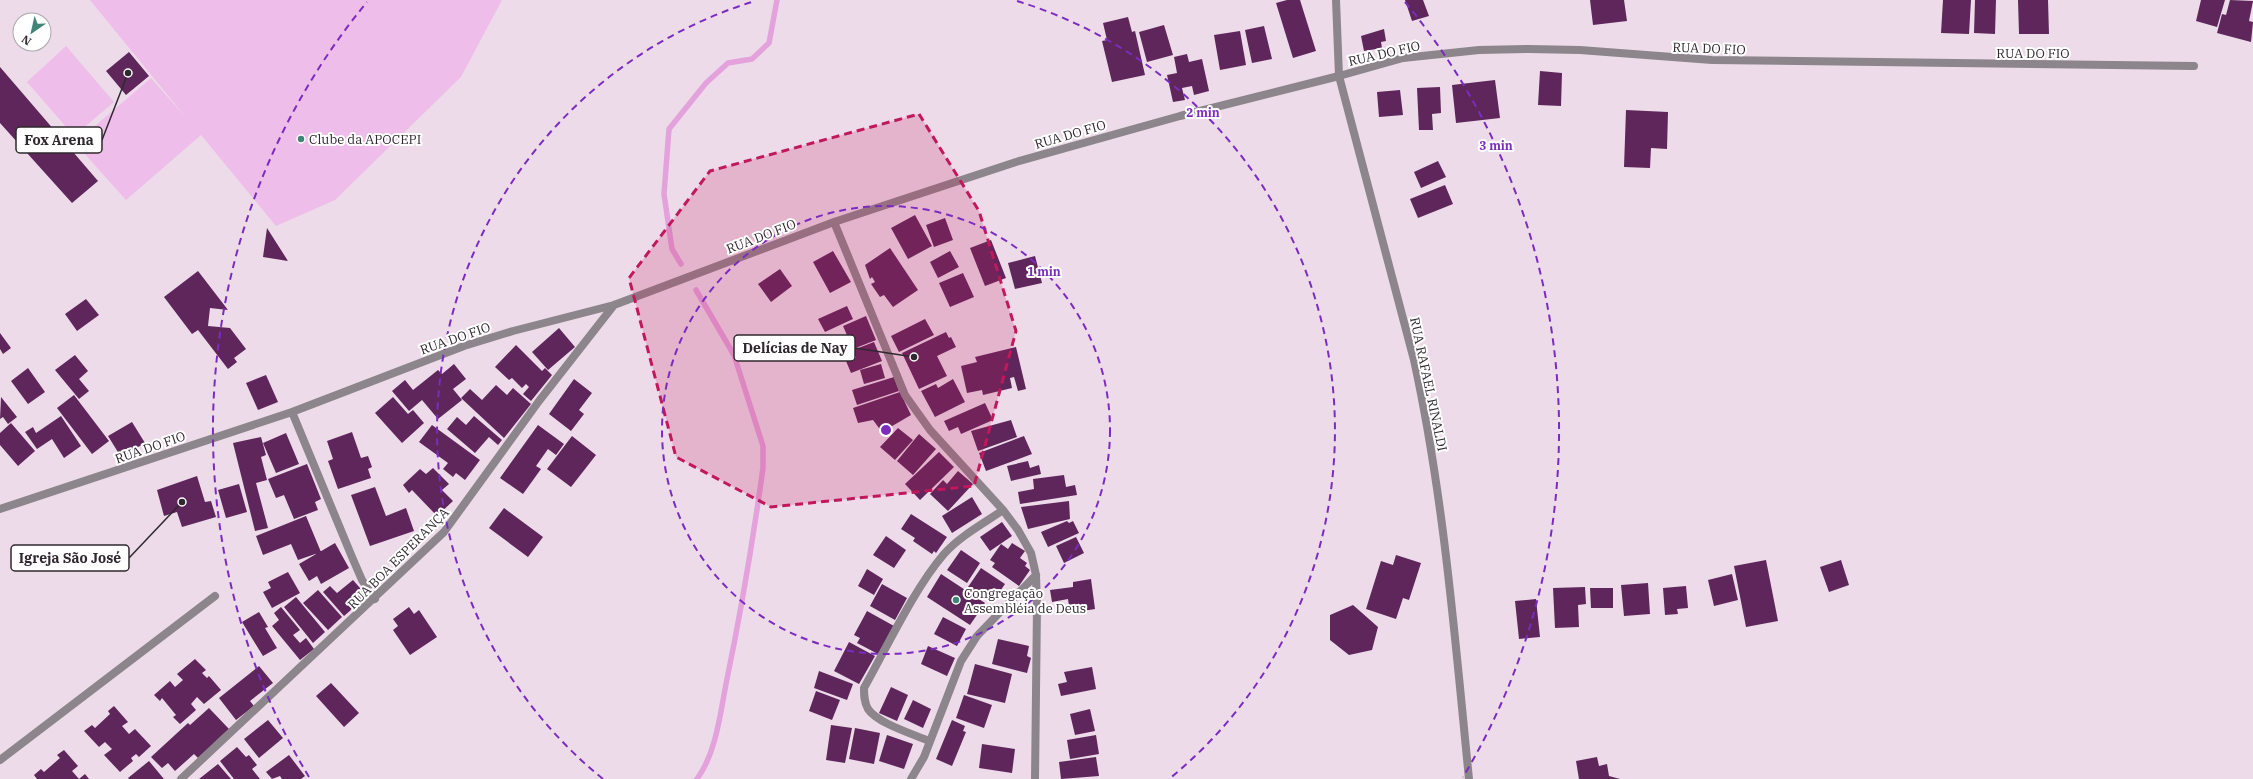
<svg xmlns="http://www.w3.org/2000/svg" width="2253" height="779" font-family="'IBM Plex Serif',serif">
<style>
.green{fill:#eebde9}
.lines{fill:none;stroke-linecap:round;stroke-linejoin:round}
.stream{stroke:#e4a2dd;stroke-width:5.5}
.building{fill:#5e265b}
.minor{stroke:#8c858b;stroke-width:8}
.tertiary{stroke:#8c858b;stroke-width:8}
.marked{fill:#c2185b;fill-opacity:0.2;stroke:#c2185b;stroke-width:3;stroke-dasharray:8 5;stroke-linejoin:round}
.ring{fill:none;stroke:#7b2cbf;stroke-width:2;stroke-dasharray:7 5}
.poi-dot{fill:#418578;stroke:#fff;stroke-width:1.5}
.labels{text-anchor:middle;stroke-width:4;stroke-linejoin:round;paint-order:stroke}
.street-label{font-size:13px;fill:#2f282e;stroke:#fff}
.poi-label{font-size:13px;fill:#2f282e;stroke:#fff;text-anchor:start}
.centre{fill:#7b2cbf;stroke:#fff;stroke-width:2}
.ring-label{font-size:12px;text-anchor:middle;font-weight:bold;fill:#7b2cbf;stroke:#fff;stroke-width:4;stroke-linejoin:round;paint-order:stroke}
.leader{fill:none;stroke:#2f282e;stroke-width:1.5}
.callout-dot{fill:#2f282e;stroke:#fff;stroke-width:1.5}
.callout{fill:#fff;stroke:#2f282e;stroke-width:1.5}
.callout-label{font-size:14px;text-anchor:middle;font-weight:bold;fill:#2f282e}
</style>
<rect width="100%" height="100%" fill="#eddbea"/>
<path class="green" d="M90 0H502L461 77 335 200 276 226 201 135 126 200 75 143 151 78 188 120Z
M66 46 114 102 74 136 27 82Z"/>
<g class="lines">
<path class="stream" d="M681 264 672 249 664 194 669 129 706 83 728 63 752 59 769 43 777 0
M696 290 734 355 763 446V468C753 540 741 612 726 684 720 715 716 753 697 779"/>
</g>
<path class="building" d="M1287 0H1300L1316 51 1293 58 1276 3Z
M1405 0H1423L1429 16 1412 21Z
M1590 0H1624L1627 21 1593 25Z
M1943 0H1971L1969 34 1941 33Z
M1975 0H1996L1995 34 1974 33Z
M2018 0H2048L2049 34H2019Z
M2201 0H2225L2217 27 2196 21Z
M2230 0 2253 1 2249 21 2253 22 2251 42 2217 33 2222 14 2226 15Z
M1128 17 1132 32 1135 31 1145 75 1112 82 1102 41 1107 40 1103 23Z
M1164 25 1173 55 1147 62 1139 32Z
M1264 26 1272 59 1252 63 1245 30Z
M1384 29 1386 41 1381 42 1382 48 1364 51 1361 36Z
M1240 31 1246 65 1220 70 1214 35Z
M129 52 149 76 126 95 106 71Z
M1187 54 1189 62 1202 59 1209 91 1194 95 1192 86 1182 88 1185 100 1173 102 1167 75 1177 73 1174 57Z
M0 67 98 181 72 203 0 123Z
M1540 71 1562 73 1561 106 1538 105Z
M1495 80 1500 118 1456 123 1452 85Z
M1440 87 1441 113 1432 114 1433 130H1419L1417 88Z
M1400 90 1403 115 1379 117 1377 92Z
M1626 110 1668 112 1667 149 1651 148 1650 168 1624 167Z
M1438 161 1446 177 1421 188 1414 172Z
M1445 185 1453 204 1418 218 1410 199Z
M915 215 932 246 908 259 891 228Z
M945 218 953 240 934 247 926 225Z
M267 228 288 261 263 257Z
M991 240 1006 278 985 286 970 248Z
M890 248 918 290 893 307 884 295 880 297 871 284 875 282 872 277 870 279 865 265Z
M833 251 851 282 830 293 813 262Z
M950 251 959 267 938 278 930 262Z
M1035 256 1042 283 1015 289 1008 263Z
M780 269 792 286 771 302 758 284Z
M198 271 228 310 210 308 208 326 230 328 246 349 234 358 237 362 228 369 198 330 192 334 164 297Z
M963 273 974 297 950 307 939 283Z
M86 299 99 315 77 331 65 314Z
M847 306 853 319 825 332 818 319Z
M866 316 876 340 853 349 843 326Z
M925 319 934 335 899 352 891 336Z
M559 328 575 347 548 370 532 352Z
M946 332 949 338 951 337 956 347 937 356 947 376 919 389 902 353Z
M0 333 11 348 3 354 0 349Z
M874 342 882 361 851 373 846 361 856 358 853 350Z
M516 345 542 371 545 368 552 375 531 401 523 394 529 387 526 384 522 388 512 378 509 380 495 367Z
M1016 347 1026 389 1018 391 1014 377 1010 378 1012 388 983 395 982 390 967 393 961 366 977 362 975 357Z
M75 355 88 371 79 379 89 391 79 399 55 370Z
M454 364 466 379 453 389 462 400 438 419 422 400 409 411 392 391 405 380 413 390 438 370 442 374Z
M881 364 885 378 864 384 860 370Z
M28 368 45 392 28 404 11 381Z
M266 375 278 402 258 410 246 383Z
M894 377 899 391 857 405 852 390Z
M574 379 592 393 579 410 584 414 571 431 549 414Z
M953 379 965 402 935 417 921 391 936 384 938 388Z
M496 385 507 395 513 388 531 404 504 438 461 398 470 389 482 400Z
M900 392 911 415 882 432 873 420 858 423 853 408Z
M74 395 109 441 92 454 57 408Z
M1 397 17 417 8 424 3 417 0 419Z
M393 397 408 414 413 410 424 423 402 443 375 413Z
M985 403 993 420 961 434 958 427 949 431 944 421Z
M61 416 81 446 64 458 52 439 37 449 25 432 33 427 36 433Z
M474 416 502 440 498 445 489 437 475 453 447 429 457 417 466 425Z
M1011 420 1017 437 978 451 971 431Z
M132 422 145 443 121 457 108 436Z
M11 423 35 451 18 466 0 445V433Z
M432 425 480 460 465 480 456 473 453 477 443 469 448 463 419 442Z
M538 425 564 444 556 455 548 449 536 466 541 469 523 494 500 478Z
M898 428 913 440 895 460 880 447Z
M352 432 361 458 368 456 372 467 368 469 371 478 338 489 328 461 333 459 327 441Z
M286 433 299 464 276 473 263 443Z
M919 434 936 449 913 475 897 461Z
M572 436 596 455 571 487 547 469Z
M1024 436 1032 454 986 471 979 453Z
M261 437 266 455 261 457 267 480 256 483 268 528 255 531 233 443Z
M939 452 954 467 920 500 905 484Z
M1028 461 1030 468 1039 465 1041 474 1011 481 1007 466Z
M307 464 321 499 315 502 318 510 294 519 284 495 276 498 268 479Z
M433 468 449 484 442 490 453 501 437 516 412 490 409 493 403 485 420 469 426 474Z
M958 471 973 484 948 511 930 494 943 480 947 484Z
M1064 475 1066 487 1075 485 1077 495 1020 504 1018 492 1034 489 1033 479Z
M197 476 205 502 211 501 216 517 182 527 177 512 164 516 157 490Z
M239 484 247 512 226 518 218 490Z
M375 487 386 516 406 508 414 531 370 546 351 495Z
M972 497 982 514 952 533 942 516Z
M1069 501 1070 519 1028 529 1021 507Z
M504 508 543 537 528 557 489 528Z
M911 514 947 537 936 553 934 551 932 554 913 541 915 538 901 529Z
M306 516 321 552 298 560 291 544 263 555 256 536Z
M1067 521 1069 523 1073 521 1079 533 1048 547 1041 532Z
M1002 522 1012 536 990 551 980 537Z
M886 536 906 550 894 568 873 555Z
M1076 537 1084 553 1064 563 1056 546Z
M335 543 349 568 321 584 317 576 309 581 299 564Z
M1012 543 1025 551 1020 558 1027 563 1025 566 1030 570 1019 586 992 567 995 563 990 560 1001 544 1008 549Z
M961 550 980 563 967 583 947 570Z
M1396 555 1421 563 1409 600 1403 598 1396 619 1366 609 1381 561 1393 565Z
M1766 560 1778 621 1746 627 1734 566Z
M1841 560 1849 585 1829 592 1820 567Z
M981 568 1005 584 992 603 968 587Z
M867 569 883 579 874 595 858 586Z
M288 572 300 593 272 608 263 592 271 588 268 582Z
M941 574 985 603 970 625 927 597Z
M1732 574 1738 600 1714 606 1708 580Z
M1091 579 1095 609 1070 613 1068 599 1052 602 1050 590 1073 587V582Z
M353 580 367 596 344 616 323 592 330 586 337 593Z
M1648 583 1650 614 1624 616 1621 585Z
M882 584 907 598 895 620 870 606Z
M1686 586 1688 608 1677 609 1678 614 1665 615 1663 588Z
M1585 587 1586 604 1578 605 1579 627 1555 628 1553 588Z
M1590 588H1613V608H1591Z
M318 590 342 617 328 630 303 603Z
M296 597 325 632 313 643 284 607Z
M1536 599 1540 637 1519 639 1515 601Z
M1353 605 1378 627 1372 650 1349 655 1330 640V615Z
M281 607 300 630 293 635 300 643 306 638 314 649 300 660 272 626 279 620 274 613Z
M409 607 414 614 419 610 437 637 410 655 393 630 398 626 393 619Z
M867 611 894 626 878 654 857 643 860 638 854 635Z
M259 612 268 627 265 628 277 648 263 656 242 622Z
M943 617 966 629 957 646 934 634Z
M998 639 1029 646 1027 656 1031 658 1027 673 992 664Z
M849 642 875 656 859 684 834 671Z
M928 646 955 658 947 676 921 664Z
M195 659 206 670 202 673 207 678 209 676 221 690 204 704 197 697 191 704 196 710 180 724 173 717 176 715 162 698 160 701 154 695 170 681 175 687 183 680 177 674Z
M975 664 1012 674 1005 703 967 694Z
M259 666 273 683 250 701 254 706 236 720 219 698Z
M1092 667 1096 689 1061 696 1058 684 1067 682 1064 672Z
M819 671 853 684 847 700 814 688Z
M331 683 359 713 344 727 316 696Z
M891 687 908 695 897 721 879 713Z
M816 691 840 700 832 720 809 711Z
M964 695 992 705 984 728 956 718Z
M913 700 931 709 923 728 904 719Z
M114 706 128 722 122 726 129 734 135 729 151 746 139 757 136 754 131 758 133 761 120 772 104 755 112 749 105 742 99 747 84 731 92 725 95 728 110 714 108 711Z
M209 708 229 729 198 758 194 754 175 771 168 763 162 768 151 757 188 723 190 725Z
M1090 709 1095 731 1075 735 1070 714Z
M268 720 283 738 259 758 244 739Z
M952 720 965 726 963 731 966 732 952 766 936 759Z
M831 725 852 728 845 763 826 760Z
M855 728 880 733 874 764 849 759Z
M887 735 913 744 904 769 879 761Z
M1096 735 1099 754 1070 759 1067 740Z
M982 744 1015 749 1012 773 979 768Z
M237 747 246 757 249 755 257 765 252 769 260 779H234L220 761Z
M64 750 78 766 72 771 79 779 85 774 89 779H37L34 775 41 769 44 772 60 758 57 755Z
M289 755 305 776 301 779H282L280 776 272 779 266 772Z
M1096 757 1099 776 1061 779 1059 762Z
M1597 757 1599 766 1607 764 1609 776 1620 779H1579L1576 761Z
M149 761 164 779H129L128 778Z
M218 764 231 779H199Z"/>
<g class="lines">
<path class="minor" d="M834 222 905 395 930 430 1003 510 1018 530 1031 553 1036 575 1037 606 1035 779
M292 412 352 557 362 580 375 599
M0 509 292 412 464 346 513 331 614 305 834 222 1016 162 1180 116 1339 76 1403 58 1479 50 1529 49 1580 50 1712 60 2194 66
M929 741C913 734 877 723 868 709 864 702 864 695 864 688 887 647 914 589 944 554 960 536 983 524 1003 510
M0 760 215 596
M181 779 444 532 539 401 614 305
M911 779 924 757 961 661 977 636 1036 575"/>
<path class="tertiary" d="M1336 0 1339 76 1414 360C1444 498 1455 639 1469 779"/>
</g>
<path class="marked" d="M919 114 979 211 1016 331 974 486 771 507 676 457 629 278 710 171Z"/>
<g class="ring">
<circle cx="886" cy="430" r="224"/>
<path d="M603 779A449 449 0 0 1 755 1M1017 1A449 449 0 0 1 1169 779"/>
<path d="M309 777A673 673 0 0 1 367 2M1405 2A673 673 0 0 1 1463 777"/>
</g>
<g class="poi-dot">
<circle cx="301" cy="139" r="4"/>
<circle cx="956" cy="600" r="4"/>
</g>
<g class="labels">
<g class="street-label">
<text transform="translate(1709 48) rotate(2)" y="5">RUA DO FIO</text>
<text transform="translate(1384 53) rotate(-13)" y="5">RUA DO FIO</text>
<text x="2033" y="58">RUA DO FIO</text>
<text transform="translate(1070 134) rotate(-16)" y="5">RUA DO FIO</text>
<text transform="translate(761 236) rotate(-21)" y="5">RUA DO FIO</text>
<text transform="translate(455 338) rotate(-19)" y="5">RUA DO FIO</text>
<text transform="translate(1429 384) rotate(78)" y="5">RUA RAFAEL RINALDI</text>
<text transform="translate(150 447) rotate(-19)" y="5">RUA DO FIO</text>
<text transform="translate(398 558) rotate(-45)" y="5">RUA BOA ESPERANÇA</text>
</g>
<g class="poi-label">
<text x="309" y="144">Clube da APOCEPI</text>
<text x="964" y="598">Congregação<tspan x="964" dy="15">Assembléia de Deus</tspan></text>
</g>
</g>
<circle cx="886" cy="430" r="6" class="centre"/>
<g class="ring-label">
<text x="1203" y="117">2 min</text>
<text x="1496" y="150">3 min</text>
<text x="1044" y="276">1 min</text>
</g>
<path class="leader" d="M128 73L102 140M914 357L855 348M182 502L129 558"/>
<g class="callout-dot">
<circle cx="128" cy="73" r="4"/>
<circle cx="914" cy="357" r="4"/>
<circle cx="182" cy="502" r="4"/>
</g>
<g class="callout">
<rect x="16" y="127" width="86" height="26" rx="4"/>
<rect x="734" y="335" width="121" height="26" rx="4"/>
<rect x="11" y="545" width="118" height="26" rx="4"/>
</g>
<g class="callout-label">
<text x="59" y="145">Fox Arena</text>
<text x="795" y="353">Delícias de Nay</text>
<text x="70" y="563">Igreja São José</text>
</g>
<g transform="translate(32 32) rotate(214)"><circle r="19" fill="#ffffff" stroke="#aca9ab"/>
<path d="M0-3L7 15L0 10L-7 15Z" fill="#418578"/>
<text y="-6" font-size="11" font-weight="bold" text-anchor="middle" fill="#2f282e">N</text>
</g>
</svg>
